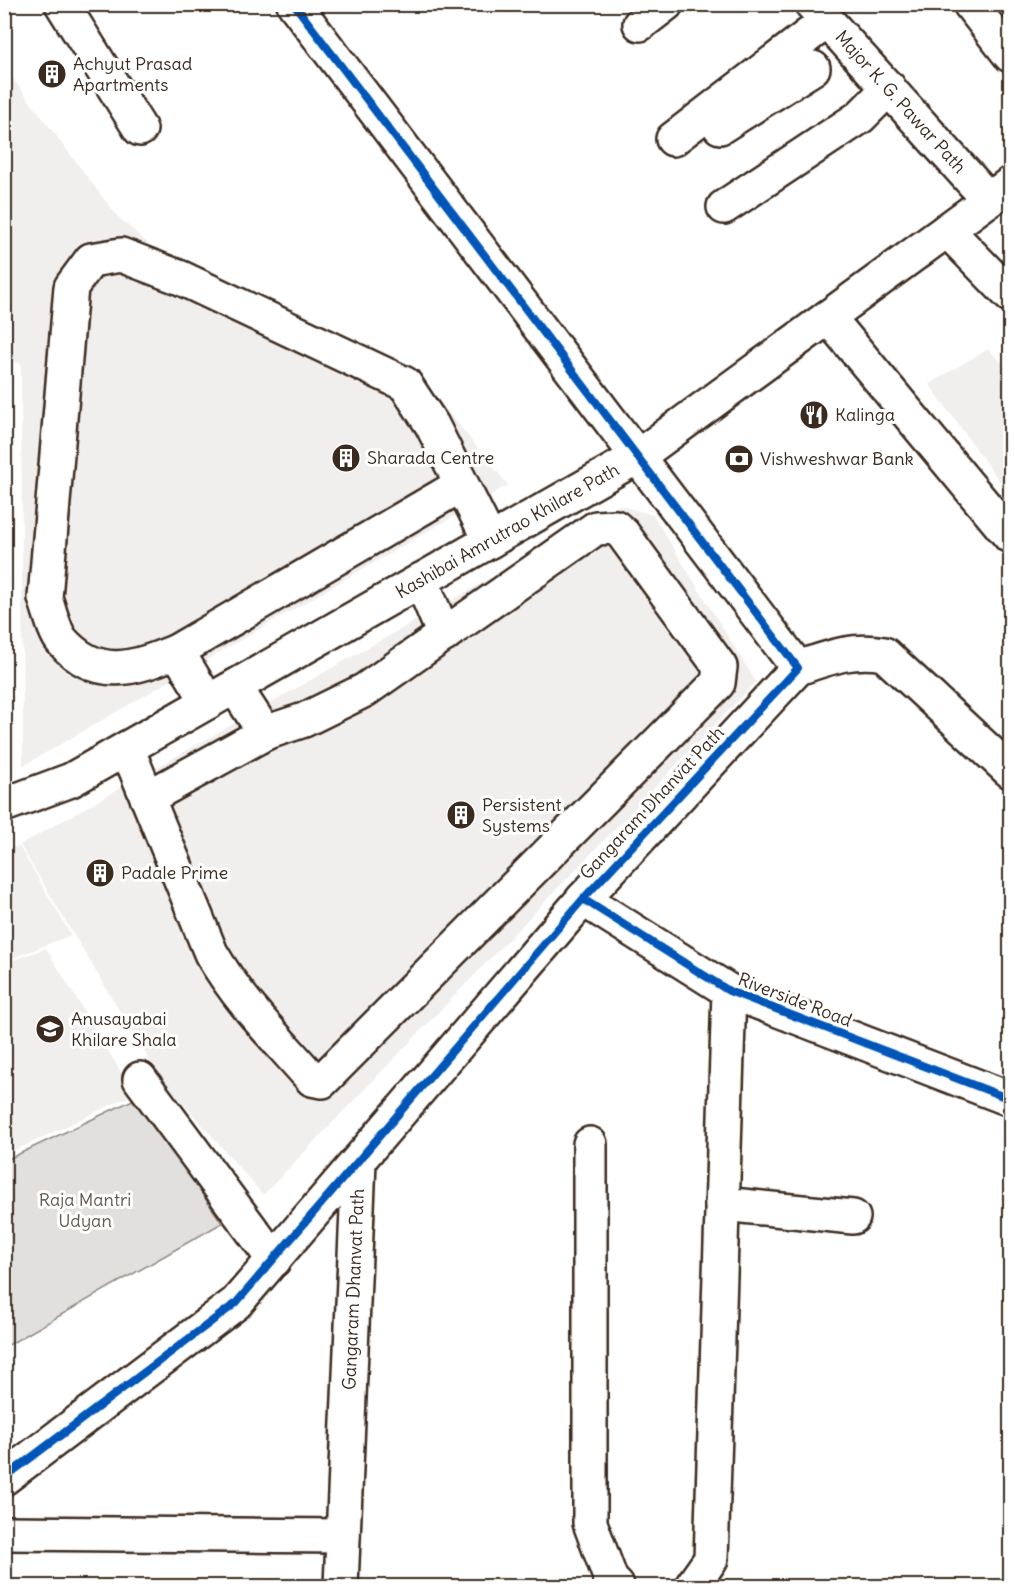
<svg xmlns="http://www.w3.org/2000/svg" width="1015" height="1591" font-family="Delius,sans-serif">
<style>
.built{fill:#f1efee}
.green{fill:#e2e0de;stroke:#8e857e;stroke-width:1.5}
.lines{fill:none;stroke-linecap:round;stroke-linejoin:round}
.minor-casing{stroke:#3b2a1e;stroke-width:38}
.minor{stroke:#fff;stroke-width:33}
.cycleway-casing{stroke:#fff;stroke-width:11}
.cycleway{stroke:#0057b8;stroke-width:8}
.labels{text-anchor:middle;stroke-width:6;stroke-linejoin:round;paint-order:stroke}
.poi-label{font-size:18px;fill:#3b2a1e;stroke:#fff;text-anchor:start}
.street-label{font-size:18px;fill:#3b2a1e;stroke:#fff}
.park-label{font-size:18px;fill:#65584e;stroke:#fff}
</style>
<rect width="100%" height="100%" fill="#fff"/>
<filter id="ink" filterUnits="userSpaceOnUse"><feTurbulence type="fractalNoise" baseFrequency=".0167" numOctaves="2"/><feDisplacementMap in="SourceGraphic" scale="12" xChannelSelector="R" yChannelSelector="G"/><feConvolveMatrix kernelMatrix="1 2 1 2 8 2 1 2 1" color-interpolation-filters="sRGB"/></filter>
<g filter="url(#ink)">
<path class="built" d="M4 67 117 216 173 266 426 385 508 485 23 766 21 363 5 361Z
M988 349 1010 371V496L929 384Z
M619 505 653 515 756 682 263 1195 157 1073 20 845Z
M19 846 71 935 5 961V850Z
M46 948 134 1094 5 1155V963Z"/>
<path class="green" d="M137 1098 222 1223 5 1347 4 1161Z"/>
<g class="lines">
<g class="minor-casing">
<g id="minor">
<path d="M62 4 140 129"/>
<path id="s1" d="M812 4 989 200"/>
<path d="M970 4 1010 55"/>
<path d="M640 24 666 4"/>
<path d="M720 127 813 68"/>
<path d="M673 139 827 21"/>
<path d="M724 207 860 117 889 88"/>
<path d="M947 230 1010 295"/>
<path d="M828 317 1010 536"/>
<path d="M461 485 177 651C135 668 98 682 62 641 54 631 50 611 45 598L71 287 91 260 121 255 181 278 405 384 432 425 490 541"/>
<path d="M421 580 444 635"/>
<path d="M177 651 208 702"/>
<path d="M798 668C828 658 852 648 884 654L1010 771"/>
<path d="M235 687 265 733"/>
<path d="M127 748 211 953C238 1000 277 1039 312 1079L322 1081 718 683 720 667 623 534 615 527 596 528 365 690 304 720 265 733 147 798"/>
<path id="s2" d="M4 805 71 780 637 457 1010 184"/>
<path d="M583 899 729 991 1010 1099"/>
<path d="M140 1079 274 1260"/>
<path d="M590 1144V1523L611 1580 617 1586"/>
<path d="M722 1204 853 1217"/>
<path d="M4 1478 236 1303 583 899 798 668 294 4"/>
<path d="M4 1533 343 1536"/>
<path id="s3" d="M341 1586 359 1162"/>
<path d="M692 1586 711 1559 729 991"/>
</g>
</g>
<use href="#minor" class="minor"/>
<g class="cycleway-casing">
<path id="cycleway" d="M583 899 729 991 1010 1099
M4 1478 236 1303 583 899 798 668 294 4"/>
</g>
<use href="#cycleway" class="cycleway"/>
</g>
</g>
<defs>
<g id="building-disc" transform="scale(1.5)"><circle r="9.5" fill="#3b2a1e" stroke="#fff"/><path d="M-4-6H4V6H1V3H-1V6H-4ZM-2.5-4.3h1.7v1.8h-1.7ZM.8-4.3h1.7v1.8H.8ZM-2.5-1h1.7V.8h-1.7ZM.8-1h1.7V.8H.8Z" fill="#fff"/></g>
<g id="restaurant-disc" transform="scale(1.5)"><circle r="9.5" fill="#3b2a1e" stroke="#fff"/><path d="M-5-6h1v4h1v-4h1v4h1v-4h1v5L-1.5 .5V6h-2V.5L-5-1ZM5-6V6H3V1.5H1.5Q1.5-4 5-6Z" fill="#fff"/></g>
<g id="bank-disc" transform="scale(1.5)"><circle r="9.5" fill="#3b2a1e" stroke="#fff"/><path d="M-6-4H6V4H-6ZM0-2.3a2.3 2.3 0 1 0 0 4.6a2.3 2.3 0 1 0 0-4.6Z" fill="#fff"/></g>
<g id="school-disc" transform="scale(1.5)"><circle r="9.5" fill="#3b2a1e" stroke="#fff"/><path d="M0-5L7-2L0 1L-7-2ZM-4 1L0 2.5L4 1V4Q0 6-4 4Z" fill="#fff"/></g>
</defs>
<g fill-rule="evenodd">
<use href="#building-disc" x="52" y="74"/>
<use href="#restaurant-disc" x="814" y="415"/>
<use href="#building-disc" x="346" y="458"/>
<use href="#bank-disc" x="739" y="459"/>
<use href="#building-disc" x="461" y="815"/>
<use href="#building-disc" x="100" y="873"/>
<use href="#school-disc" x="50" y="1029"/>
</g>
<g class="labels">
<g class="poi-label">
<text x="73" y="70">Achyut Prasad<tspan x="73" dy="21">Apartments</tspan></text>
<text x="835" y="421">Kalinga</text>
<text x="367" y="464">Sharada Centre</text>
<text x="760" y="465">Vishweshwar Bank</text>
<text x="482" y="811">Persistent<tspan x="482" dy="21">Systems</tspan></text>
<text x="121" y="879">Padale Prime</text>
<text x="71" y="1025">Anusayabai<tspan x="71" dy="21">Khilare Shala</tspan></text>
</g>
<g class="street-label">
<text dy="6" stroke="none"><textPath href="#s1" startOffset="132">Major K. G. Pawar Path</textPath></text>
<text dy="6" stroke="none"><textPath href="#s2" startOffset="574">Kashibai Amrutrao Khilare Path</textPath></text>
<text transform="translate(652 803) rotate(-47)" y="6">Gangaram Dhanvat Path</text>
<text transform="translate(795 1000) rotate(21)" y="6">Riverside Road</text>
<text dy="6" stroke="none"><textPath href="#s3" startOffset="297">Gangaram Dhanvat Path</textPath></text>
</g>
<g class="park-label">
<text x="85" y="1206">Raja Mantri<tspan x="85" dy="21">Udyan</tspan></text>
</g>
</g>
<rect width="1015" height="1591" fill="none" stroke="#fff" stroke-width="24"/>
<rect x="12" y="12" width="991" height="1567" fill="none" stroke="#3b2a1e" stroke-width="2" filter="url(#ink)"/>
</svg>
